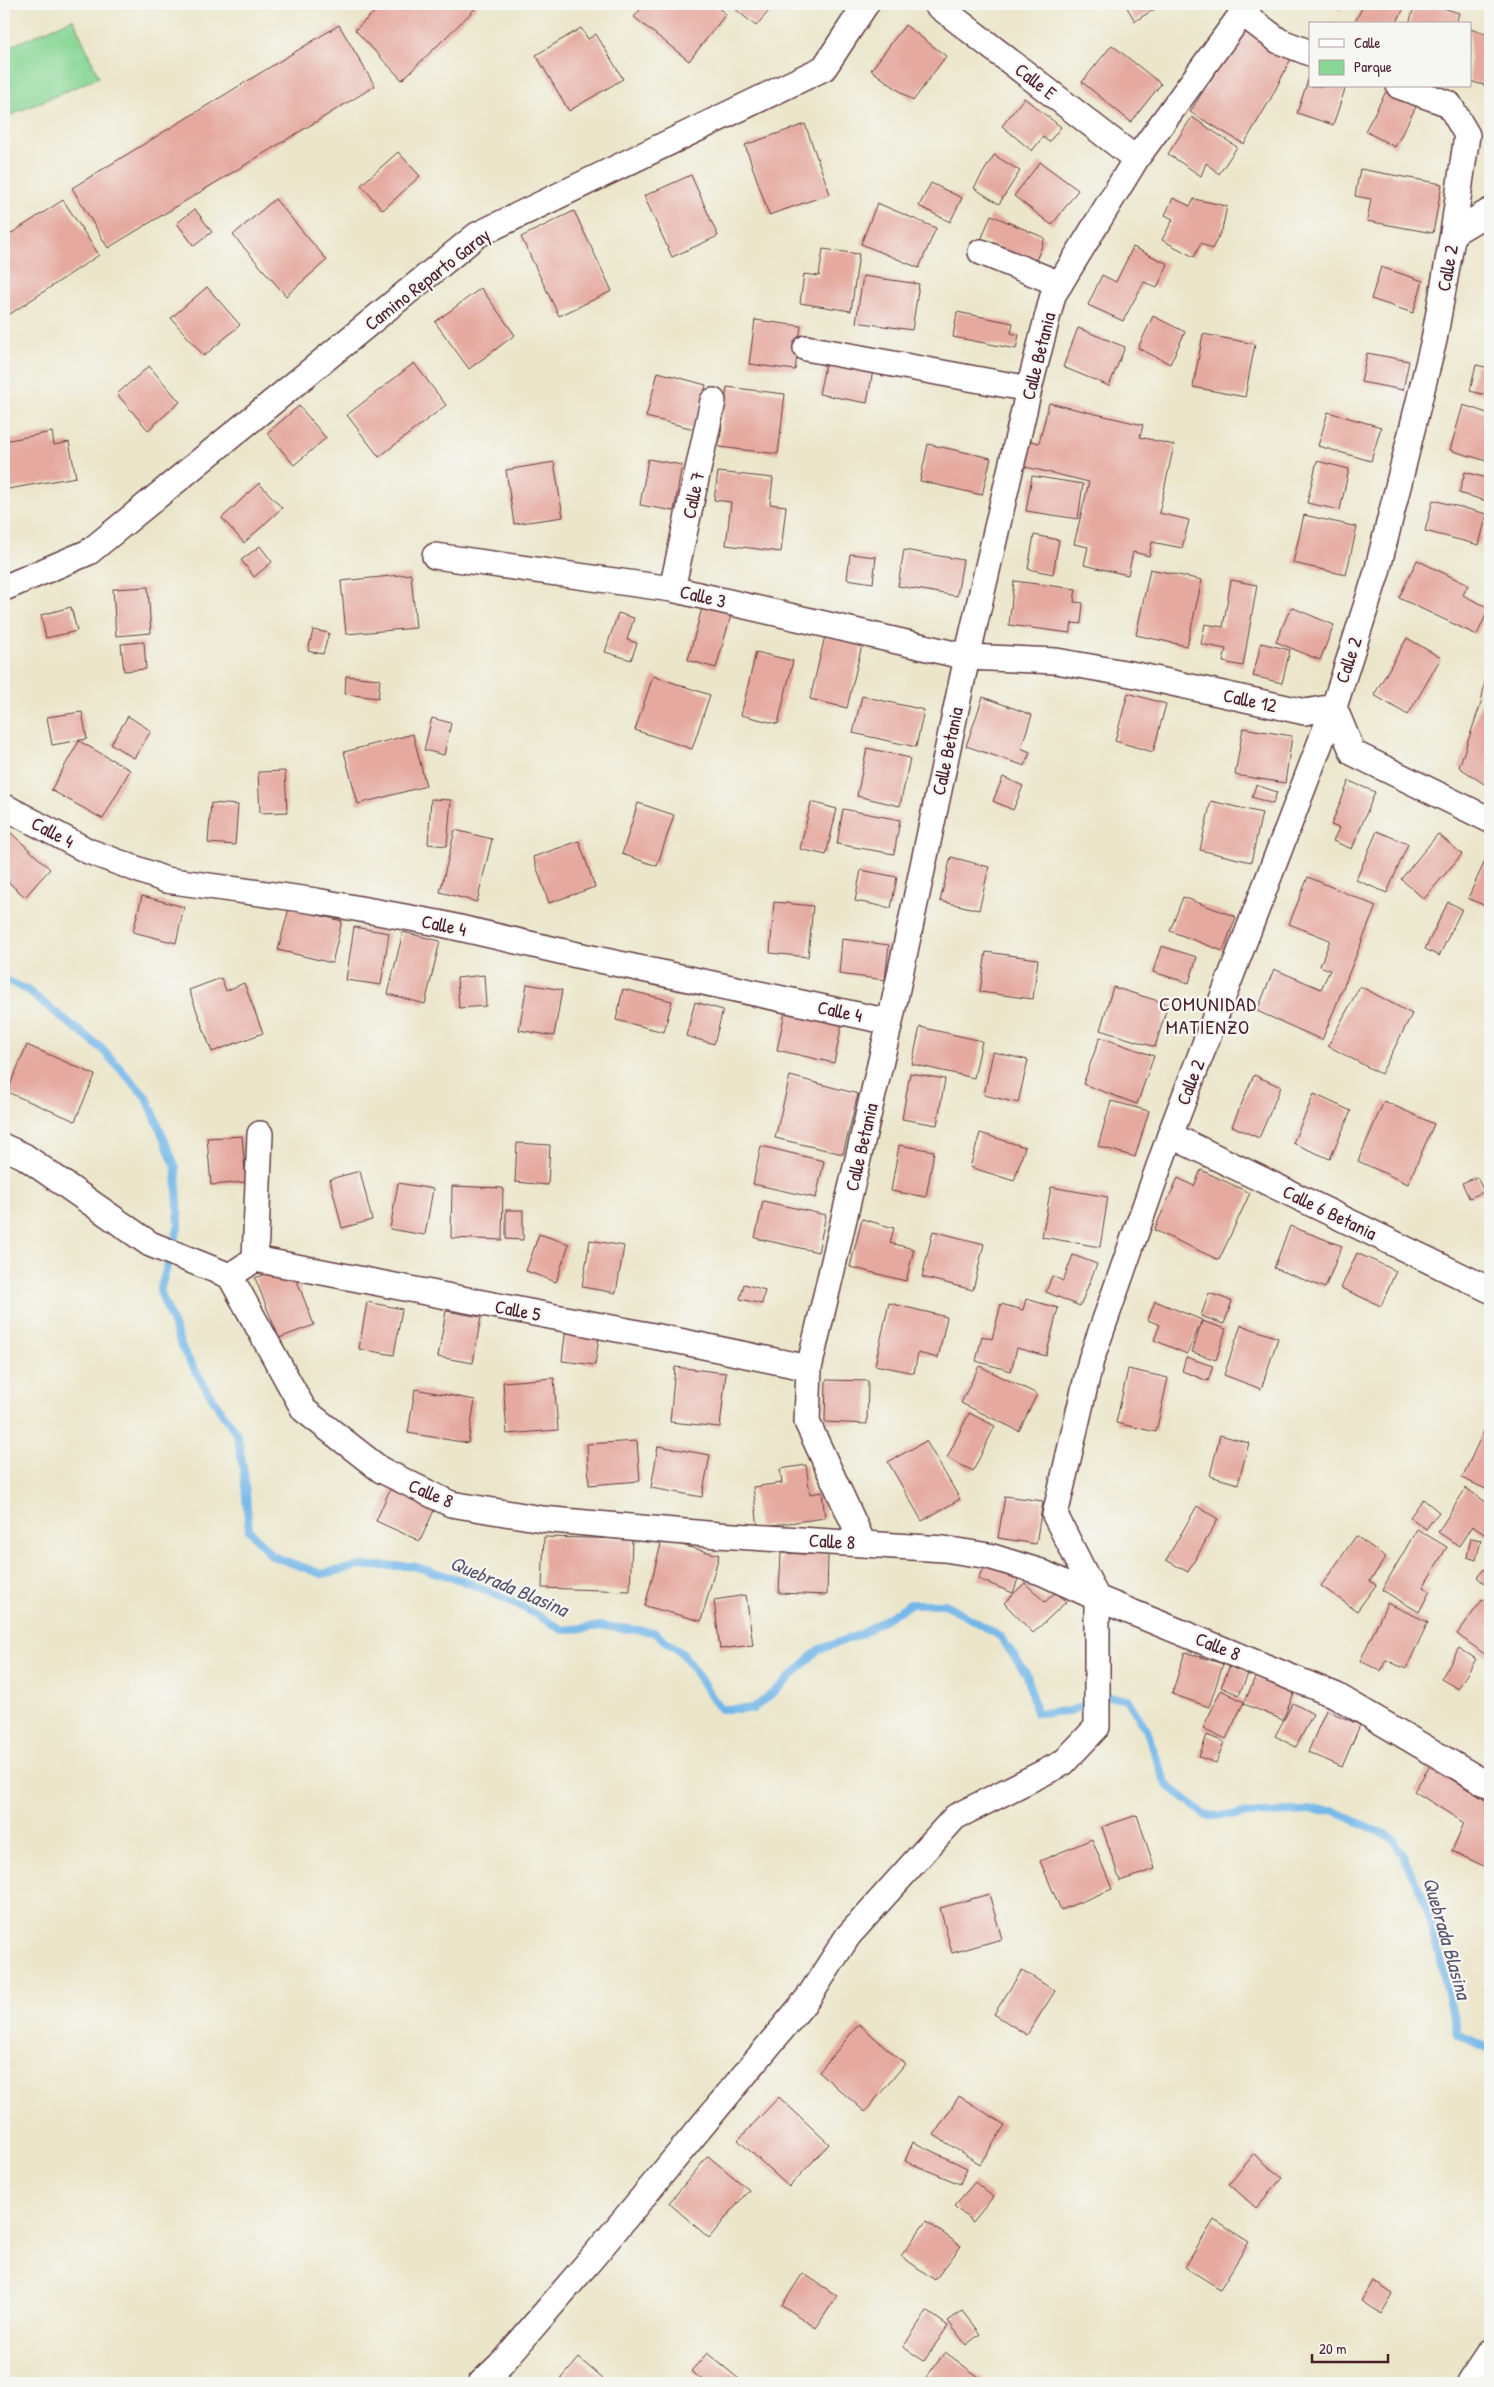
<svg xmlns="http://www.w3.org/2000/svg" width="1494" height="2387" font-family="'Patrick Hand',sans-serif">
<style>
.green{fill:#89d796;stroke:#6a7b60}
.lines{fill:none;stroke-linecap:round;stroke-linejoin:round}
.stream{stroke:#73b7e9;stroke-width:8}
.building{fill:#e5a99f}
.street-casing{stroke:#623d43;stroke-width:28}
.street{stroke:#fff;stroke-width:25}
.labels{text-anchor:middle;stroke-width:4.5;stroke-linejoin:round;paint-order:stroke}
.street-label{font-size:19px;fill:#4a1f2b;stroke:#f6f6f2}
.neighbourhood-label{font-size:20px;letter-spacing:1px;fill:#4a1f2b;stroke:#f6f6f2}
.water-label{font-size:20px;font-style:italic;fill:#58546e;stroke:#f6f6f2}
</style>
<rect width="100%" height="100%" fill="#f6f6f2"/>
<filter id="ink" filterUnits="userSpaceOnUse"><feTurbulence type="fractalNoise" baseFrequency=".02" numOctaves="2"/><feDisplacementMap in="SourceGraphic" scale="10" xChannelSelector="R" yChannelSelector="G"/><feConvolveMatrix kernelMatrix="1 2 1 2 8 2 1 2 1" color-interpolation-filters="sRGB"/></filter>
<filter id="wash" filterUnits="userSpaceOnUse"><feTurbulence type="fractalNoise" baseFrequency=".0096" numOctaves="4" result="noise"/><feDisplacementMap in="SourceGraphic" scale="20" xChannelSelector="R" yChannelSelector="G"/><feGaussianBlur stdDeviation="1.12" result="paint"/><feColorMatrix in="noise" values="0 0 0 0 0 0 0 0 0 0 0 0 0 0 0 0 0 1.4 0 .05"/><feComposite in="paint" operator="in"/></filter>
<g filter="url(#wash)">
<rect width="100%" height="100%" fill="#ebe6ca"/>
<path class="green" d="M73 19 99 77 4 118V49Z"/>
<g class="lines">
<path class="stream" d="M4 979 27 990 101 1048 147 1098 176 1168 179 1225 160 1291 183 1350 207 1390 237 1434 244 1473 249 1530 272 1556 322 1574 360 1566H413L461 1580 515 1603 563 1630 603 1626 654 1632 684 1655 720 1709H753L782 1685 818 1650 861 1634 910 1604H945L1000 1636 1027 1675 1036 1713 1070 1711 1104 1696 1127 1699 1146 1729 1166 1784 1206 1816 1332 1810 1394 1839 1422 1894 1442 1966 1457 2034 1490 2049"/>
</g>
<g id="blocks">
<path class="building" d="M383 4H476L478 6 402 80 355 30Z
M645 4H713L726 14 689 61 634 17Z
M729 4H775L756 26Z
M1125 4H1163L1135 21Z
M1331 4H1345L1340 10Z
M1364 4H1406L1396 24H1354Z
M1415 4H1430L1459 13 1456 24H1409Z
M339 25 375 86 108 248 72 188Z
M905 25 946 56 913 101 871 70Z
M581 28 588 39 596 34 623 79 569 111 536 55Z
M1243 29 1292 57 1270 100 1244 144 1190 112Z
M1470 29 1490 35V87L1470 81Z
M1112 45 1161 84 1131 122 1082 82Z
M1310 74V86H1346L1333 125 1297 113Z
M1389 86H1394L1416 107 1395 147 1365 131Z
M1024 98 1061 127 1049 142 1043 137 1032 151 1002 126Z
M1192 117 1237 147 1219 174 1206 163 1201 176 1168 154Z
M805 124 830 194 769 215 745 145Z
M398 152 420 176 383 210 361 185Z
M994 155 1020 171 999 204 974 188Z
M1040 162 1078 190 1052 225 1014 196Z
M1360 169 1442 184 1433 233 1367 221 1371 199 1355 196Z
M691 175 718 236 672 257 644 196Z
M931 183 962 198 950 222 919 206Z
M1173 198 1190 206 1194 199 1227 206 1222 230 1212 249 1201 243 1194 257 1162 240 1173 219 1165 215Z
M275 199 327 260 286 296 233 235Z
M63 200 99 255 4 318V238Z
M877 203 936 228 919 268 861 244Z
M195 209 212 232 194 246 177 223Z
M574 211 612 291 559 316 521 237Z
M991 215 1045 238 1035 263 981 240Z
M1133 247 1168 264 1157 288 1144 282 1123 321 1088 305 1102 275 1116 282Z
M823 249 859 254 851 311 800 303 804 274 819 276Z
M1381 267 1423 281 1413 313 1371 299Z
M863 276 919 284 912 330 856 322Z
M207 287 240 325 204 356 171 318Z
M481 288 515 335 469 369 435 322Z
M957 312 1013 323 1011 333 1019 335 1016 349 953 337Z
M1153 316 1185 332 1170 364 1138 348Z
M755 320 801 326 795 370 749 364Z
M1078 328 1125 347 1109 386 1063 367Z
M1203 334 1255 344 1245 397 1193 387Z
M1367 353 1409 361 1403 390 1361 382Z
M826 361 873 370 867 403 819 394Z
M414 363 446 405 379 457 347 415Z
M1476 365 1490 368V396L1470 391Z
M149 366 180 402 148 430 117 394Z
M658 372 706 385 694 429 646 417Z
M727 387 785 394 778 454 719 447Z
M1049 403 1143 425 1140 437 1174 445 1159 513 1189 520 1182 548 1152 542 1149 556 1133 552 1128 575 1084 565 1088 547 1074 544 1089 482 1022 466 1028 440 1039 443Z
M1463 405 1490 414V462L1450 450Z
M299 406 326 438 294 465 267 433Z
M1328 412 1381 427 1371 461 1318 446Z
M52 432 54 445 69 442 76 477 8 489 4 463V441Z
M928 444 991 458 982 495 920 481Z
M648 459 682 465 674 511 640 505Z
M1317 461 1349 469 1340 510 1307 503Z
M554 462 563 517 514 524 506 470Z
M718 472 773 478 770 504 786 506 781 552 726 545 731 502 714 500Z
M1465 472 1490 479V502L1459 493Z
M1032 476 1083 484 1078 519 1026 511Z
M259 483 282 508 244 543 222 518Z
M1433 500 1487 514 1479 545 1425 531Z
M1304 515 1357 527 1346 575 1293 563Z
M1034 535 1059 540 1053 574 1028 569Z
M260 546 272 562 254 577 241 560Z
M904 550 963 560 957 596 898 586Z
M850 554 876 557 873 583 847 579Z
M1417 560 1468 585 1463 595 1489 608 1477 635 1399 598Z
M1150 569 1202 580 1187 646 1136 635Z
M411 574 416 628 346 634 341 581Z
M1231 580 1257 585 1243 666 1223 662 1226 649 1201 644 1205 624 1223 627Z
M1014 581 1076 589 1074 602 1083 603 1081 624 1072 623 1070 633 1009 625Z
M148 587 151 633 116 636 113 589Z
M703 604 732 612 716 668 688 660Z
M71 607 77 631 46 638 41 615Z
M1291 607 1334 625 1320 660 1276 642Z
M618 613 634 618 627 640 637 643 631 660 605 652Z
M313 630 329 633 323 654 308 651Z
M825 636 862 645 847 708 810 699Z
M1407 638 1441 658 1408 715 1374 695Z
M144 642 146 669 124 671 121 644Z
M1261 643 1290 650 1282 683 1253 676Z
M756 652 793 661 778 724 741 715Z
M1487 670H1490V788L1459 767 1481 703Z
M346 676 380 679 378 698 345 694Z
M653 676 710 695 692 749 635 730Z
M1128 693 1166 704 1153 752 1115 741Z
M862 696 924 710 916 747 853 733Z
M983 697 1032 715 1021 748 1030 752 1025 766 966 746Z
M82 712 87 739 52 745 47 717Z
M128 716 151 731 134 758 111 744Z
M432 718 451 723 444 755 424 750Z
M1243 728 1292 736 1285 783 1235 775Z
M413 734 426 786 358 804 344 752Z
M79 741 130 770 103 819 51 790Z
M867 748 910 758 900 806 857 796Z
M285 771 287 812 260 813 258 772Z
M1003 777 1023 786 1013 810 993 801Z
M1349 781 1375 792 1352 849 1333 841 1339 828 1331 825Z
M1256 785 1277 792 1273 804 1252 797Z
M431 799 451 800 447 846 428 844Z
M1211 801 1262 813 1251 862 1200 850Z
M811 802 837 809 826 855 800 849Z
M211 803 238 805 235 845 208 843Z
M638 803 674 815 657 866 622 854Z
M843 809 900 820 894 854 837 844Z
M455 830 492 839 477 902 440 892Z
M1377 831 1408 844 1387 893 1356 880Z
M10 832 50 869 25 897 4 878V839Z
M1438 834 1462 854 1424 899 1401 879Z
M579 841 595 887 549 903 533 857Z
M1490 850V908L1468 898Z
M951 857 989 867 979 910 940 901Z
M861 870 897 877 891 908 855 901Z
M1308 877 1376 906 1322 1040 1257 1011 1274 969 1321 989 1330 970 1320 966 1330 940 1289 924Z
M142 896 184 907 176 943 133 932Z
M1183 897 1236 917 1223 951 1170 931Z
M774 902 813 906 808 957 770 953Z
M1448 902 1462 909 1439 956 1425 949Z
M289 908 342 921 332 963 278 950Z
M354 927 389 933 381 985 346 980Z
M403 932 440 941 425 1004 388 994Z
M842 939 889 945 885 980 839 974Z
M1161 946 1197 957 1189 983 1153 972Z
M986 952 1038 959 1033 999 980 992Z
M484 975 486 1006 459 1008 457 978Z
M221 978 226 991 244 983 263 1033 212 1052 189 990Z
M527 984 562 990 554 1036 519 1030Z
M1360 986 1412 1014 1381 1074 1328 1046Z
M1113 987 1168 1004 1155 1047 1100 1030Z
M623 989 672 1001 664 1032 616 1020Z
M695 1002 723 1010 714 1044 686 1036Z
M785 1012 842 1024 834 1063 777 1050Z
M920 1027 982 1041 974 1078 912 1064Z
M1100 1037 1154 1056 1137 1104 1083 1084Z
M27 1045 95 1075 75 1121 7 1092Z
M993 1052 1028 1060 1018 1103 984 1095Z
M910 1073 945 1079 937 1125 902 1119Z
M1254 1075 1281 1087 1259 1138 1232 1126Z
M790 1076 858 1094 843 1154 775 1138Z
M1314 1094 1351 1111 1330 1159 1293 1143Z
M1111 1101 1149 1111 1135 1157 1098 1146Z
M1384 1101 1434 1124 1408 1184 1358 1161Z
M980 1133 1025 1147 1014 1181 970 1167Z
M242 1136 246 1182 211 1185 207 1138Z
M517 1143 550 1145 548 1185 515 1182Z
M899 1145 934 1151 926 1197 891 1191Z
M761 1146 824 1161 816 1198 753 1184Z
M1201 1170 1250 1193 1219 1260 1154 1230 1178 1178 1194 1186Z
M360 1171 372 1220 342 1228 330 1179Z
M1477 1177 1484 1192 1469 1198 1462 1183Z
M398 1183 433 1189 425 1235 390 1229Z
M452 1186 503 1188 502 1240 451 1238Z
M1051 1187 1108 1197 1100 1247 1042 1237Z
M763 1201 826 1215 818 1252 755 1238Z
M506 1210H523V1240L506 1239Z
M862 1219 894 1228 890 1243 914 1249 906 1281 850 1267Z
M1290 1226 1342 1246 1325 1288 1274 1268Z
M933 1231 984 1244 973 1290 922 1277Z
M539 1234 569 1244 556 1282 526 1271Z
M590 1240 624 1246 616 1293 582 1287Z
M1357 1253 1396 1271 1381 1306 1341 1288Z
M1073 1255 1097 1264 1080 1306 1046 1292 1052 1276 1063 1281Z
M291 1265 314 1325 279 1338 255 1278Z
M744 1284 765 1290 762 1304 740 1299Z
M1209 1293 1232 1301 1224 1324 1201 1316Z
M1026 1299 1058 1308 1046 1356 1017 1348 1011 1371 976 1361 982 1336 992 1339 1001 1304 1023 1310Z
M1155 1301 1202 1320 1187 1354 1154 1340 1160 1325 1148 1320Z
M367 1302 402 1309 394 1355 359 1349Z
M889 1303 947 1317 938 1358 918 1353 914 1373 875 1365Z
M446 1311 481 1317 473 1363 438 1357Z
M1202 1321 1226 1329 1216 1360 1192 1352Z
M1241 1325 1278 1338 1261 1389 1224 1375Z
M566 1326 600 1330 595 1365 562 1361Z
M1186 1357 1213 1366 1208 1381 1182 1371Z
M979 1366 1037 1394 1019 1431 961 1403Z
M675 1367 726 1373 720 1427 670 1422Z
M1128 1369 1168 1378 1156 1432 1116 1423Z
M554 1378 558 1430 507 1434 503 1382Z
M826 1380 868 1381 867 1424 825 1422Z
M415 1389 475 1400 468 1443 408 1433Z
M969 1413 995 1426 973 1471 947 1458Z
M1487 1424 1490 1425V1491L1462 1478Z
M1220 1435 1249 1443 1238 1484 1210 1476Z
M637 1441 640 1481 589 1485 587 1444Z
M926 1441 960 1499 922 1521 888 1462Z
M658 1446 710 1455 702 1497 651 1488Z
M806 1465 810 1494 822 1492 825 1518 758 1527 753 1487 782 1483 780 1469Z
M391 1487 435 1508 420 1541 376 1521Z
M1466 1488 1490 1505V1538L1472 1526 1459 1546 1438 1532Z
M1005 1496 1043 1501 1036 1544 998 1538Z
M1423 1499 1439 1512 1426 1529 1410 1517Z
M1197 1506 1218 1519 1188 1572 1166 1560Z
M1417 1529 1447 1547 1423 1587 1430 1591 1419 1612 1382 1590Z
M1356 1536 1386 1557 1370 1581 1376 1585 1357 1611 1321 1586Z
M544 1537 632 1539 630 1591 542 1588Z
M1471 1538 1481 1540 1476 1560 1467 1557Z
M662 1540 719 1555 701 1621 645 1606Z
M781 1553 828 1555 827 1595 779 1593Z
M985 1563 1019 1576 1013 1593 978 1579Z
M1484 1569 1490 1575V1588L1477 1577Z
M1025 1583 1045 1602 1056 1592 1066 1602 1033 1633 1004 1603Z
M746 1595 753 1645 720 1649 714 1600Z
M1483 1599 1490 1604V1658L1457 1634Z
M1387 1603 1428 1622 1406 1669 1386 1660 1381 1671 1360 1661Z
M1459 1648 1476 1659 1458 1689 1441 1679Z
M1185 1652 1223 1664 1209 1707 1172 1694Z
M1231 1664 1249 1672 1239 1695 1221 1687Z
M1255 1677 1294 1693 1283 1720 1244 1704Z
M1221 1690 1244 1702 1226 1739 1203 1728Z
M1293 1703 1313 1714 1296 1747 1275 1736Z
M1326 1710 1360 1725 1342 1767 1308 1752Z
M1207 1735 1224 1742 1216 1763 1199 1757Z
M1430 1766 1490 1803V1869L1452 1851 1464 1823 1414 1791Z
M1137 1815 1155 1869 1120 1881 1102 1827Z
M1092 1839 1112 1889 1061 1910 1040 1861Z
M989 1894 1002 1939 952 1953 940 1908Z
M1022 1970 1055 1991 1027 2035 994 2014Z
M859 2024 905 2064 865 2112 819 2072Z
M959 2096 1005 2125 980 2164 934 2135Z
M779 2097 829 2144 789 2187 738 2140Z
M913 2142 967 2168 960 2184 905 2161Z
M1254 2154 1282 2178 1256 2208 1229 2184Z
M708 2156 749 2190 709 2238 669 2203Z
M975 2182 993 2197 973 2222 954 2206Z
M1214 2220 1249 2242 1220 2289 1185 2267Z
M926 2221 961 2246 935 2280 901 2256Z
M803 2273 837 2296 816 2328 782 2305Z
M1373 2281 1393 2294 1381 2314 1361 2301Z
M927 2311 948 2326 924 2361 903 2347Z
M962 2311 980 2334 966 2345 948 2321Z
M945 2352 987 2383H922Z
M707 2353 744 2383H703L705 2382 691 2371Z
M579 2358 603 2379 599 2383H558Z"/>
</g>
</g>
<g filter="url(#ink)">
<use href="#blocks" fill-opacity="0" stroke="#623d43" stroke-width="1"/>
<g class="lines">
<g class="street-casing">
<path id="street" d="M936 4 1136 159
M1242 13 1279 41 1310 53
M1453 233 1490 211
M981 252 1060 284
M806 348 1029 389
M435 556 672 589 967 657 1056 661 1136 675 1305 712 1334 707 1353 753 1490 820
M4 588 89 552 477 235 824 68 866 4
M672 589 713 401
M7 808 88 851 166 880 316 901 438 923 577 955 890 1022
M1170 1135 1490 1290
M4 1147 24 1156 150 1244 230 1276
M255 1259 260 1134
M230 1276 304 1410 381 1470 451 1504 542 1519 718 1535 944 1549 989 1556 1041 1572 1097 1598 1337 1696 1490 1786
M230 1276 255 1259 679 1341 809 1368
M863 1543 807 1422 809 1368 890 1022 967 657 1029 389 1053 295 1136 159 1249 4
M481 2383 501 2364 598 2251 808 1998 848 1936 955 1817 1063 1763 1097 1727V1598L1055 1515 1091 1360 1170 1135 1334 707 1377 572 1434 340 1453 233 1467 135 1449 104 1399 86
M1470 2383 1490 2353"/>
</g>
<use href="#street" class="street"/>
</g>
</g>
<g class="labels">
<g class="street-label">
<text transform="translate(1036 81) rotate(38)" y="7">Calle E</text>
<text transform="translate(1447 268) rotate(-80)" y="7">Calle 2</text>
<text transform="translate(427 279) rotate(-38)" y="7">Camino Reparto Garay</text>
<text transform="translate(1038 356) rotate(-76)" y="7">Calle Betania</text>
<text transform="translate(693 495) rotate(-78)" y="7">Calle 7</text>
<text transform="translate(703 596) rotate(13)" y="7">Calle 3</text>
<text transform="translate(1348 660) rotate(-72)" y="7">Calle 2</text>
<text transform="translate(1250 700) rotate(12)" y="7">Calle 12</text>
<text transform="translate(947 751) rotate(-78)" y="7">Calle Betania</text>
<text transform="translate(53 832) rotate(28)" y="7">Calle 4</text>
<text transform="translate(444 925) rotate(12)" y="7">Calle 4</text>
<text transform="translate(840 1011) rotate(12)" y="7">Calle 4</text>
<text transform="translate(1190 1082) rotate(-69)" y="7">Calle 2</text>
<text transform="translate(861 1147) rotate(-77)" y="7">Calle Betania</text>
<text transform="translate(1330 1212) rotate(26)" y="7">Calle 6 Betania</text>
<text transform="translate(518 1310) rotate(11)" y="7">Calle 5</text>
<text transform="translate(431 1493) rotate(23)" y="7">Calle 8</text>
<text transform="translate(832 1541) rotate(3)" y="7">Calle 8</text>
<text transform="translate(1218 1646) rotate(22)" y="7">Calle 8</text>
</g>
<g class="neighbourhood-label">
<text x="1208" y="1011">COMUNIDAD<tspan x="1208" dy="23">MATIENZO</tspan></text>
</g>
<g class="water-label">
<text transform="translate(509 1586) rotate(23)" y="7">Quebrada Blasina</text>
<text transform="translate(1447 1938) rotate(74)" y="7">Quebrada Blasina</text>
</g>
</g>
<rect width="1494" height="2387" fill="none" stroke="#f6f6f2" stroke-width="20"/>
<rect x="1309" y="22" width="162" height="65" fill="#f6f6f2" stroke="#b1a0a2"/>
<rect x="1319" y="39" width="25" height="8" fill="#ffffff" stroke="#b1a0a2"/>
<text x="1354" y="48" font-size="15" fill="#4a1f2b">Calle</text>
<rect x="1319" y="60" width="25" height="15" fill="#89d796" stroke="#b1a0a2"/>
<text x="1354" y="72" font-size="15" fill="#4a1f2b">Parque</text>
<path d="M1312 2354v8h76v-8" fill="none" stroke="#4a1f2b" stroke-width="2.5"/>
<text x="1319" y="2354" font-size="15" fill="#4a1f2b" stroke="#f6f6f2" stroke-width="4" paint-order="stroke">20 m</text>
</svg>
